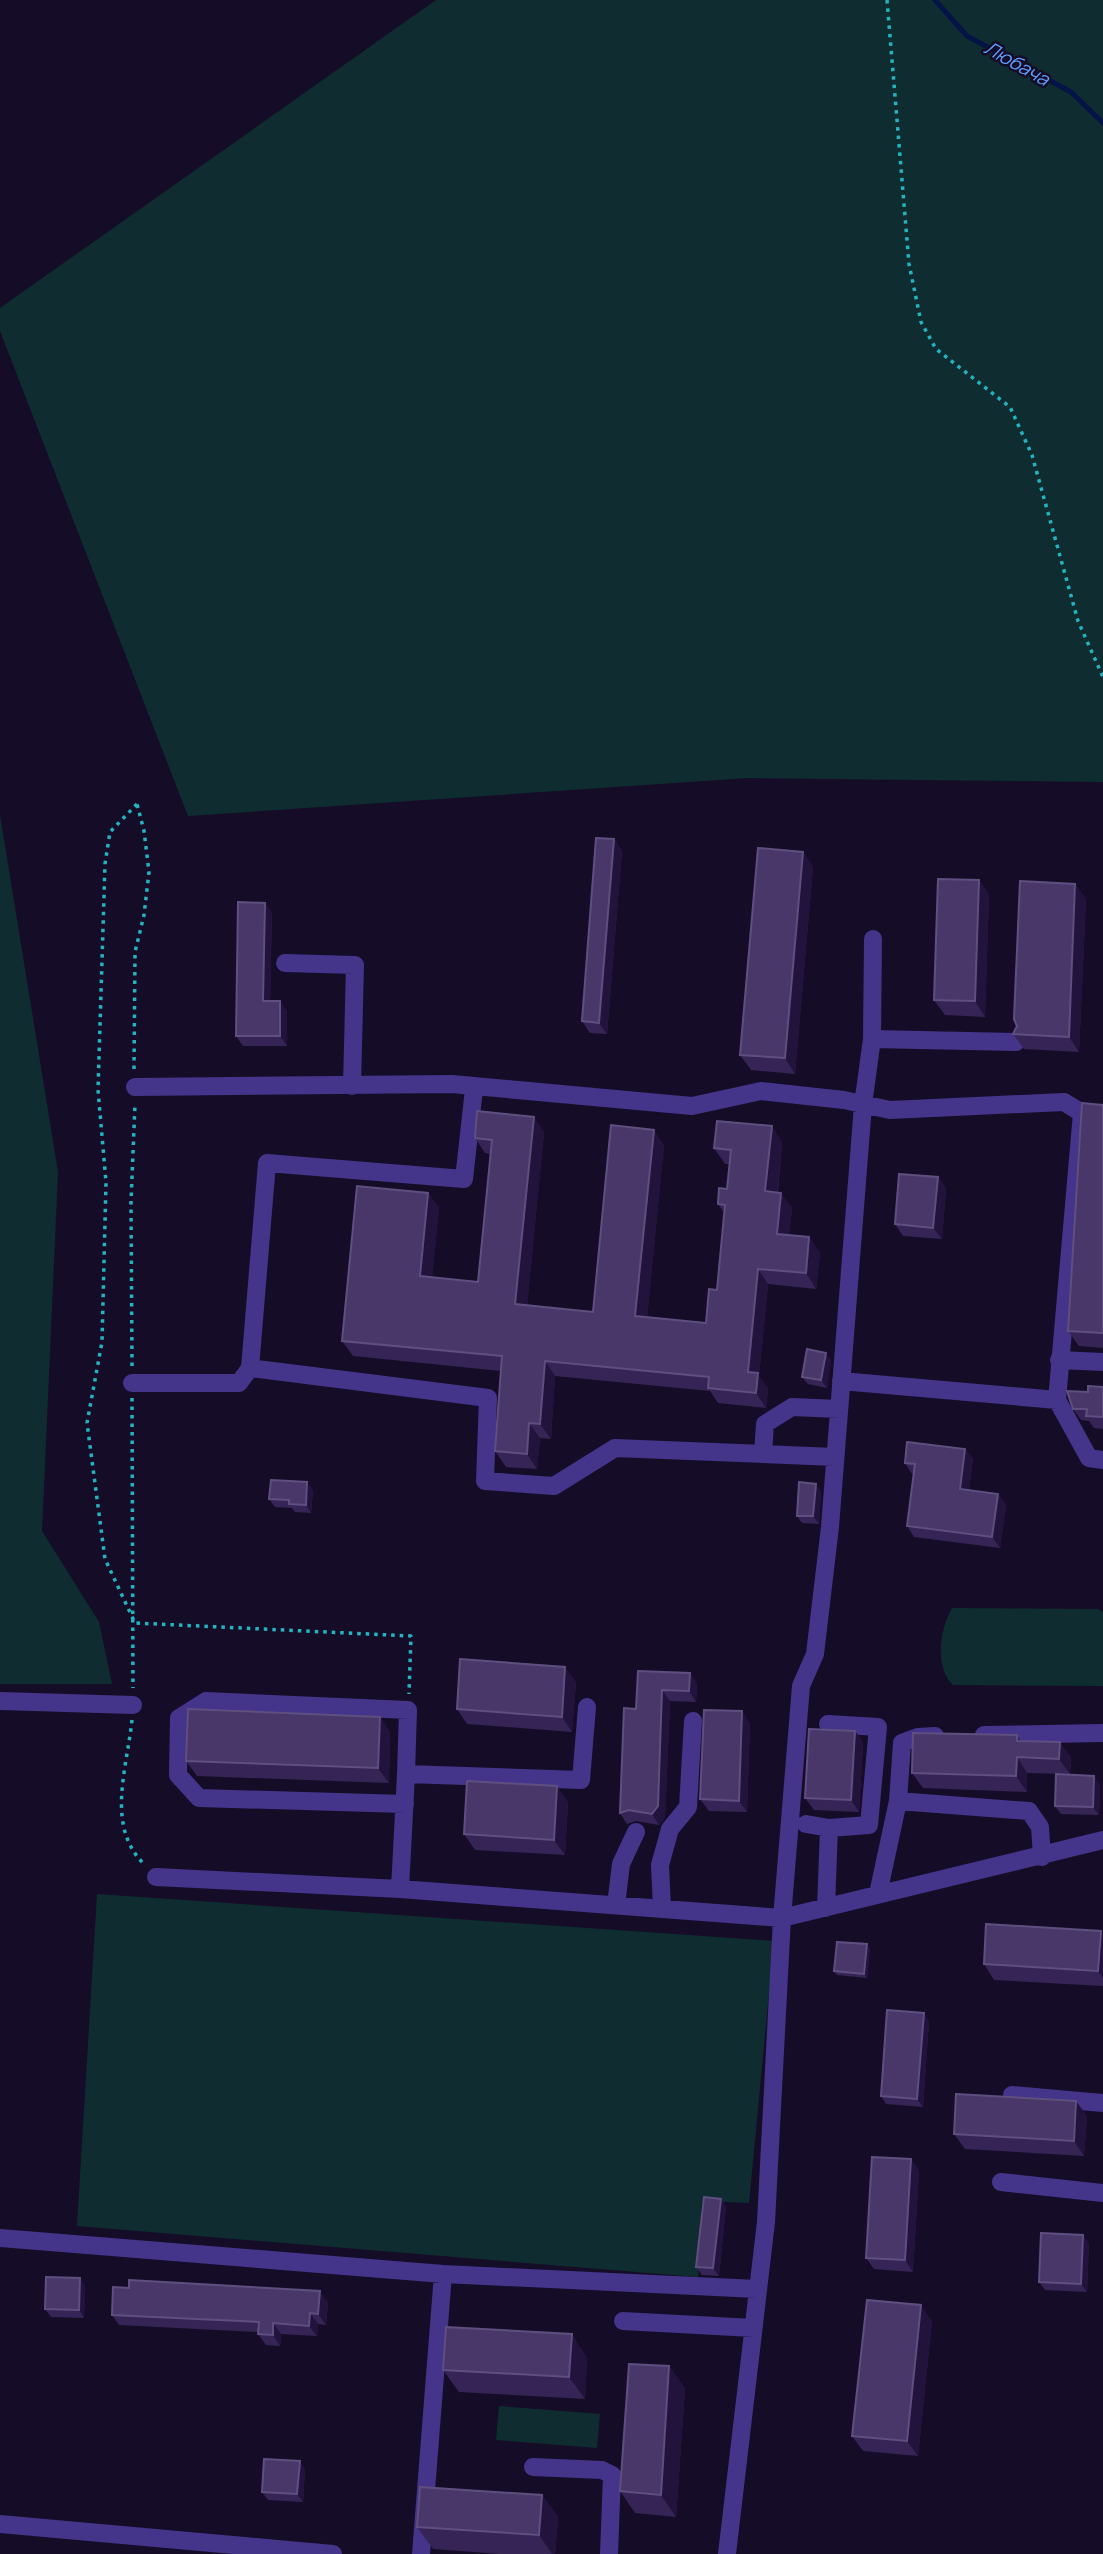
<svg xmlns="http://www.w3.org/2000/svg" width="1103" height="2554" font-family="Manrope,sans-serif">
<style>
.green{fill:#0f2d31}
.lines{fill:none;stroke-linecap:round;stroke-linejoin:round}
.stream{stroke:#051447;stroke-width:5}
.path{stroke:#24b4c1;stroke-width:3.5;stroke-dasharray:3.5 5;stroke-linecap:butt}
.minor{stroke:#44348a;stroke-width:18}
.wall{fill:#362456}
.shaded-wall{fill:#21133b}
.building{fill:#483768;stroke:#5f4f80;stroke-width:2}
.labels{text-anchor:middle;stroke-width:5;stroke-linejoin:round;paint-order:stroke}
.water-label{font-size:19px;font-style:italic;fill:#609eff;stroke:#150d27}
</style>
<rect width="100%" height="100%" fill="#150d27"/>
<path class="green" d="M436 0H1103V782L748 778 188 816 0 331V308Z
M0 815 58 1172 42 1531 99 1622 112 1684H0Z
M952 1608 1098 1609 1103 1612V1686L953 1685C934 1667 940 1629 952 1608Z
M97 1894 774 1941 749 2203 702 2201 698 2277 77 2226Z
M499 2406 600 2414 597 2448 496 2440Z"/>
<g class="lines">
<path class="stream" d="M935 0 967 36 1071 92 1103 123"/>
<path class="path" d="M887 0 909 264 921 322 936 349 1010 407 1032 455 1078 621 1103 677
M137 804 110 832 105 864 98 1090 106 1182 102 1342 87 1423 105 1559 135 1623 411 1636 409 1694
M134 1069 135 952 144 915 149 872 144 831 137 804
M132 1366 131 1202 135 1104
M132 1398 133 1688
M132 1720C127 1769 105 1827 145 1865"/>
<path class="minor" d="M285 963 355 965 352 1086
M872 1039 1016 1042
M135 1087 452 1084 692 1106 761 1091 844 1100 890 1110 1064 1102 1082 1113 1057 1400 841 1381
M474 1089 464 1179 267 1163 250 1368 488 1398 485 1481 554 1486 615 1448 835 1457
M1059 1360 1103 1362
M132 1383H239L250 1368
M1057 1400 1089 1458 1103 1460
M763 1454 765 1424 792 1407 839 1409
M0 1701 133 1705
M984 1735 1103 1733
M898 1801 1029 1811 1040 1827 1042 1857
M405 1804 199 1798 178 1775 179 1718 206 1701 408 1710 406 1774
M806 1824 829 1828 869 1825 878 1727 828 1724
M156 1877 400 1889 782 1918 1103 1840
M400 1889 406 1774 581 1780 587 1707
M878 1894 898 1801 902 1743 918 1737 935 1736
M616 1905 621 1864 636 1832
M662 1908 660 1865 670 1829 688 1807 693 1721
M826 1908 829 1828
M1012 2095 1103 2103
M1001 2182 1103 2193
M0 2238 443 2274 757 2289
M623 2321 753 2328
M533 2467 602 2470 612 2475 609 2554
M0 2524 333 2554
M421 2554 443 2274
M727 2554 766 2222 782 1918 801 1686 815 1654 830 1527 863 1105 872 1039 873 939"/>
</g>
<path class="wall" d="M614 839 622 851 607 1034 590 1033 582 1021Z
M803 852 813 867 795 1074 751 1070 740 1055Z
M979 880 989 895 985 1017 945 1015 934 1000Z
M1075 884 1086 899 1079 1052 1024 1049 1013 1034Z
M265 903 272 913 270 1001H280L287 1012V1046H243L236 1036Z
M1103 1105V1348L1079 1346 1068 1331Z
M544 1132 527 1305 593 1312 664 1145 647 1317 706 1323 717 1290 725 1214 718 1204 727 1189 730 1164H725L714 1148 782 1142 778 1192 792 1208 789 1235 809 1237 820 1253 816 1289 768 1284 759 1376 768 1389 766 1408 718 1403 710 1391 555 1376 551 1439 540 1438 537 1469 506 1467 495 1451 501 1371 353 1356 342 1341 428 1193 439 1208 432 1277 478 1282 491 1154 485 1153 475 1138Z
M938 1177 946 1189 942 1239 903 1236 895 1224Z
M831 1360 827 1388 808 1384 802 1377Z
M1103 1387V1429L1094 1428 1089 1421 1081 1420 1073 1409 1088 1392Z
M965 1449 973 1459 969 1490 998 1494 1006 1505 1000 1548 914 1537 907 1526 914 1474H912L905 1463Z
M313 1490 311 1513 295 1512 292 1508 275 1507 269 1499Z
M821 1491 819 1524 802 1523 797 1516Z
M638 1671 690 1673 697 1684 696 1702 670 1701 665 1817 659 1825 636 1821 627 1824 620 1813 636 1709Z
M576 1682 572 1732 467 1724 457 1709Z
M380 1717 390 1732 389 1783 197 1776 186 1761Z
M750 1723 747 1812 709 1811 700 1799Z
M855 1731 863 1743 859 1812 814 1810 805 1798Z
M1017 1735 1021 1741 1071 1757 1070 1774 1027 1773V1792L923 1788 912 1773Z
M1100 1784 1099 1815 1061 1814 1055 1806Z
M568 1802 565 1855 475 1850 464 1834Z
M1101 1931 1103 1934V1986L994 1980 984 1964Z
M870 1948 867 1978 837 1975 834 1971Z
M929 2021 923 2107 886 2104 881 2096Z
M1087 2116 1084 2156 965 2149 954 2134Z
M911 2159 919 2171 913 2272 874 2269 866 2258Z
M721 2199 726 2207 719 2276 702 2275 696 2267Z
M1089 2243 1087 2292 1045 2290 1039 2282Z
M85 2286 84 2318 51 2317 45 2309Z
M328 2302 326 2325 318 2324 317 2336 281 2334 280 2346 266 2345 258 2334V2332L119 2325 112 2315Z
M932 2321 918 2456 863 2451 852 2436Z
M587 2357 585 2399 459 2392 443 2370Z
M669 2366 685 2389 676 2517 635 2513 620 2491Z
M305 2469 303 2502 268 2500 262 2492Z
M542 2495 558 2517 555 2554H501L433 2549 417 2527Z"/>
<path class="shaded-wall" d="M614 839 622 851 607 1034 599 1023Z
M803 852 813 867 795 1074 785 1058Z
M979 880 989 895 985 1017 975 1001Z
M1075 884 1086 899 1079 1052 1069 1037Z
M265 903 272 913 270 1011 263 1001Z
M280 1001 287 1012V1046L280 1036Z
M534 1117 544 1132 526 1319 515 1304Z
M772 1126 782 1142 776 1206 765 1191Z
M654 1130 664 1145 646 1331 635 1316Z
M938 1177 946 1189 942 1239 933 1228Z
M428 1193 439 1208 431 1292 420 1276Z
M781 1193 792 1208 788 1249 777 1234Z
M809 1237 820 1253 816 1289 806 1273Z
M758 1269 768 1284 759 1376 768 1389 766 1408 756 1393 748 1372Z
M826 1353 831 1360 827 1388 821 1380Z
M545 1361 555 1376 551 1439 540 1424Z
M529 1423 540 1438 537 1469 527 1454Z
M965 1449 973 1459 968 1500 960 1489Z
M307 1482 313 1490 311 1513 306 1505Z
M816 1484 821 1491 819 1524 813 1516Z
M998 1494 1006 1505 1000 1548 992 1537Z
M565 1667 576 1682 572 1732 562 1717Z
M690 1673 697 1684 696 1702 689 1691Z
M662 1690 670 1701 665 1817 659 1825 652 1814Z
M742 1711 750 1723 747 1812 739 1801Z
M380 1717 390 1732 389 1783 378 1768Z
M855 1731 863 1743 859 1812 851 1800Z
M1060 1742 1071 1757 1070 1774 1059 1759Z
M1017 1757 1027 1773V1792L1016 1776Z
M1094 1776 1100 1784 1099 1815 1093 1807Z
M557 1786 568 1802 565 1855 554 1840Z
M1101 1931 1103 1934V1978L1098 1971Z
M867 1944 870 1948 867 1978 864 1974Z
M924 2013 929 2021 923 2107 917 2099Z
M1076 2101 1087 2116 1084 2156 1074 2141Z
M911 2159 919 2171 913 2272 905 2260Z
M721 2199 726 2207 719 2276 713 2268Z
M1083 2235 1089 2243 1087 2292 1081 2284Z
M80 2278 85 2286 84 2318 79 2310Z
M320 2291 328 2302 326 2325 318 2314Z
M921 2305 932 2321 918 2456 907 2441Z
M310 2313 318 2324 317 2336 309 2326Z
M273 2323 281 2334 280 2346 273 2335Z
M572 2334 587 2357 585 2399 569 2377Z
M669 2366 685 2389 676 2517 661 2495Z
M300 2461 305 2469 303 2502 297 2494Z
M542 2495 558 2517 555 2554H552L539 2535Z"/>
<path class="building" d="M596 838 614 839 599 1023 582 1021Z
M758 848 803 852 785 1058 740 1055Z
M938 879 979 880 975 1001 934 1000Z
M1020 881 1075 884 1069 1037 1013 1034 1017 1026 1014 1019Z
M238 902 265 903 263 1001H280V1036H236Z
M1082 1103 1103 1105V1333L1068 1331Z
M477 1111 534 1117 515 1304 593 1312 611 1125 654 1130 635 1316 706 1323 709 1289 717 1290 725 1205 718 1204 719 1188 727 1189 731 1150 714 1148 717 1121 772 1126 765 1191 781 1193 777 1234 809 1237 806 1273 758 1269 748 1372 758 1373 756 1393 708 1388 709 1377 545 1361 540 1424 529 1423 527 1454 495 1451 502 1356 342 1341 357 1186 428 1193 420 1276 478 1282 492 1140 475 1138Z
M899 1174 938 1177 933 1228 895 1224Z
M807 1349 826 1353 821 1380 802 1377Z
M1088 1386 1103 1387V1417L1086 1416 1087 1409H1073L1067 1391 1088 1392Z
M907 1442 965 1449 960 1489 998 1494 992 1537 907 1526 915 1464 905 1463Z
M271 1480 307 1482 306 1505 289 1504V1500L269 1499Z
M799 1482 816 1484 813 1516H797Z
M460 1659 565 1667 562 1717 457 1709Z
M638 1671 690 1673 689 1691 662 1690 658 1806 652 1814 628 1810 620 1813 624 1708 636 1709Z
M188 1709 380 1717 378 1768 186 1761Z
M704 1710 742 1711 739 1801 700 1799Z
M809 1729 855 1731 851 1800 805 1798Z
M913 1733 1017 1735V1741L1060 1742 1059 1759 1017 1757 1016 1776 912 1773Z
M1056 1774 1094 1776 1093 1807 1055 1806Z
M467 1781 557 1786 554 1840 464 1834Z
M986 1924 1101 1931 1098 1971 984 1964Z
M837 1942 867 1944 864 1974 834 1971Z
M887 2010 924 2013 917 2099 881 2096Z
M956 2094 1076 2101 1074 2141 954 2134Z
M872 2157 911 2159 905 2260 866 2258Z
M704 2197 721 2199 713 2268 696 2267Z
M1041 2233 1083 2235 1081 2284 1039 2282Z
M46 2277 80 2278 79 2310 45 2309Z
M129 2280 320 2291 318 2314 310 2313 309 2326 273 2323V2335L258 2334 259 2322 112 2315 113 2287 129 2288Z
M867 2300 921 2305 907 2441 852 2436Z
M446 2327 572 2334 569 2377 443 2370Z
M629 2364 669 2366 661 2495 620 2491Z
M264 2459 300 2461 297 2494 262 2492Z
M420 2487 542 2495 539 2535 417 2527Z"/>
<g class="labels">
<g class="water-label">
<text transform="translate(1017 63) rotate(29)" y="7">Любача</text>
</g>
</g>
</svg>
